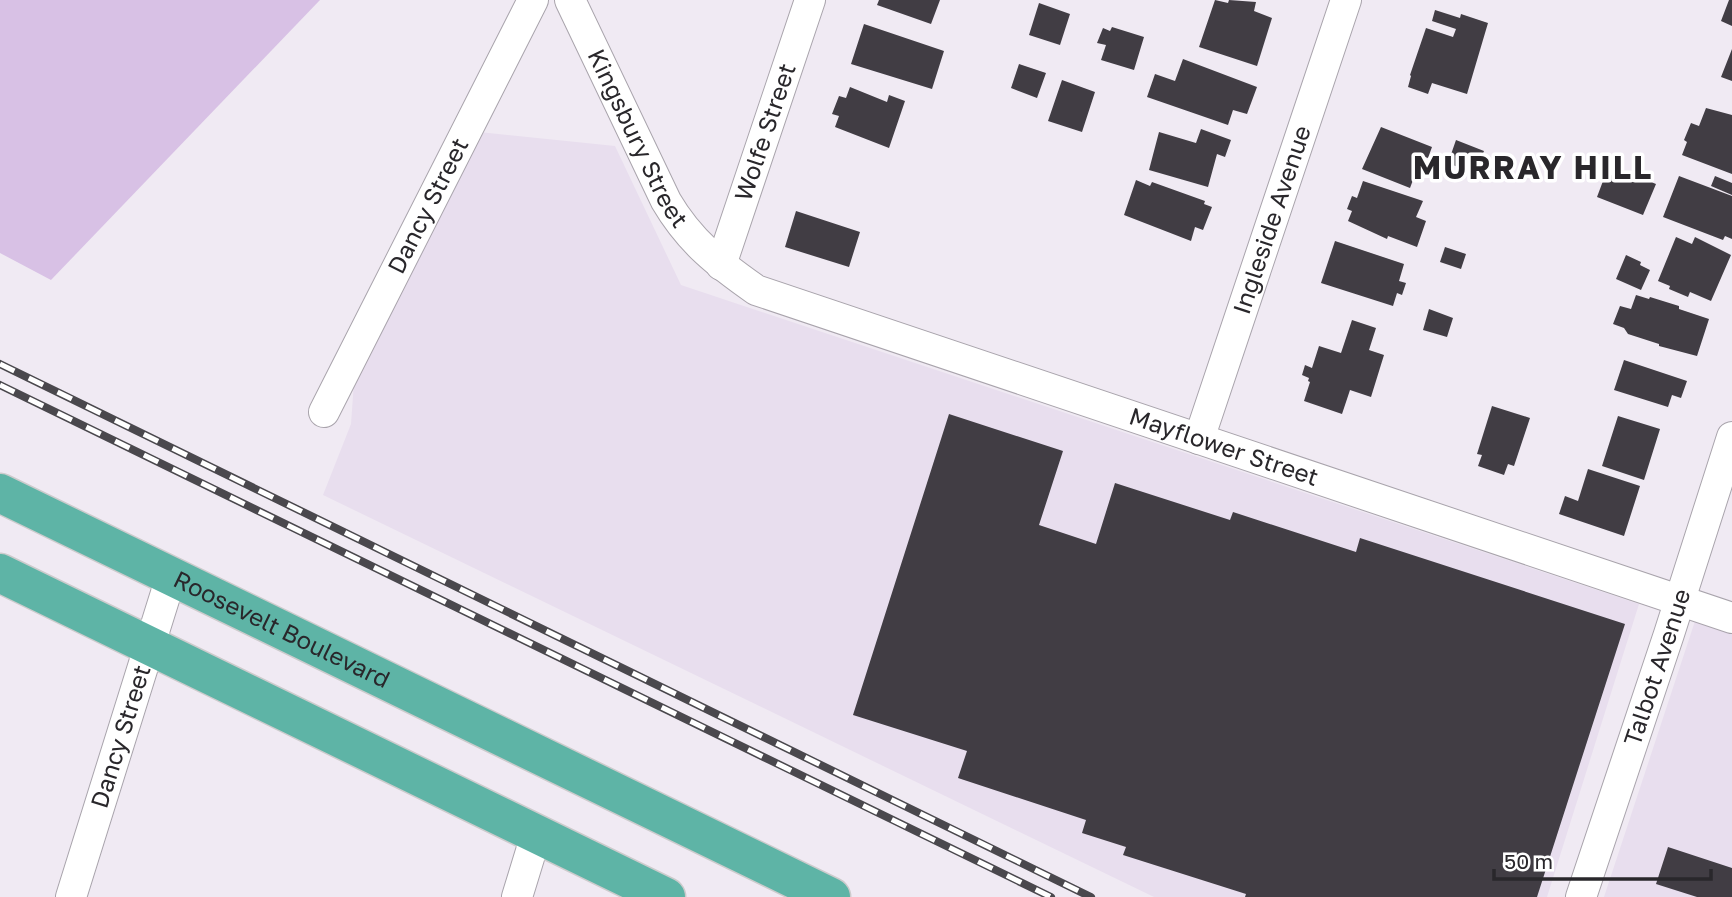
<svg xmlns="http://www.w3.org/2000/svg" width="1732" height="897" font-family="'Golos Text',sans-serif">
<style>
.built{fill:#e8deee}
.green{fill:#d8c1e5}
.building{fill:#413d44}
.lines{fill:none;stroke-linecap:round;stroke-linejoin:round}
.minor-casing{stroke:#a9a4ac;stroke-width:32}
.trunk-casing{stroke:#cccbcc;stroke-width:41}
.minor{stroke:#fff;stroke-width:30}
.trunk{stroke:#5eb4a6;stroke-width:38}
.rail-casing{stroke:#4a484d;stroke-width:8}
.rail{stroke:#fff;stroke-width:5;stroke-dasharray:16;stroke-linecap:butt}
.labels{text-anchor:middle;stroke-width:7;stroke-linejoin:round;paint-order:stroke}
.street-label{font-size:24px;fill:#29272b;stroke:#fff}
.district-label{font-size:32px;font-weight:bold;letter-spacing:2px;fill:#29272b;stroke:#fff}
</style>
<rect width="100%" height="100%" fill="#f0eaf3"/>
<path class="built" d="M479 132 615 146 681 285 1639 604 1547 897H1154L323 495 351 424 354 382Z
M1695 621 1732 634V897H1604Z"/>
<path class="green" d="M0 0H320L51 280 0 253Z"/>
<path class="building" d="M879 0H940L931 24 877 5Z
M1215 0 1228 3 1229 0 1256 2 1254 11 1272 18 1257 66 1199 47Z
M1729 0H1732V26L1721 21Z
M1039 3 1070 14 1060 45 1029 35Z
M1435 10 1460 18 1461 14 1488 23 1467 94 1432 83 1428 94 1408 87 1411 76 1410 75 1426 28 1453 37 1456 29 1432 21Z
M864 24 944 51 932 89 851 64Z
M1112 27 1144 37 1134 70 1101 60 1106 45 1097 43 1103 28 1110 31Z
M1732 49V81L1721 77Z
M1183 59 1257 87 1247 114 1233 110 1228 125 1147 97 1155 74 1175 81Z
M1019 64 1046 73 1037 98 1011 88Z
M1062 80 1095 92 1082 132 1048 121Z
M850 87 887 102 889 95 905 101 889 148 835 127 839 116 832 114 839 96 846 98Z
M1706 108 1732 115V174L1682 155 1687 142 1684 140 1691 123 1699 126Z
M1381 127 1432 147 1428 158 1422 156 1410 188 1362 169Z
M1201 129 1231 140 1225 157 1217 154 1208 187 1149 170 1159 132 1196 143Z
M1456 140 1484 151 1475 174 1448 163Z
M1621 170 1656 184 1643 215 1597 197 1606 173 1618 178Z
M1679 176 1732 196V239L1725 236 1723 240 1663 217Z
M1715 176 1732 183V195L1711 186Z
M1136 180 1150 186 1152 182 1205 201 1204 204 1212 207 1203 230 1195 227 1191 241 1124 215Z
M1363 181 1423 201 1416 217 1426 221 1417 247 1388 236 1387 239 1348 221 1352 211 1347 209 1352 196 1357 198Z
M796 211 860 232 849 267 785 247Z
M1676 237 1692 244 1695 237 1731 255 1711 301 1690 292 1688 297 1669 289 1670 286 1658 281Z
M1335 241 1404 264 1399 281 1406 283 1402 295 1397 293 1393 306 1321 283Z
M1445 247 1466 254 1461 269 1440 262Z
M1626 255 1641 262 1640 265 1650 270 1641 290 1616 279Z
M1636 295 1649 299 1650 297 1679 306V309L1709 319 1697 356 1659 346V344L1628 334 1624 328 1613 324 1620 306 1631 309Z
M1429 309 1453 318 1447 337 1423 330Z
M1352 320 1376 328 1369 350 1384 355 1371 397 1350 390 1342 414 1304 401 1310 382 1308 381 1309 378 1302 375 1305 365 1312 368 1319 346 1341 353Z
M1624 360 1687 381 1681 398 1672 395 1668 407 1614 390Z
M1492 406 1530 418 1514 466 1508 464 1504 475 1478 466 1482 455 1477 454Z
M949 414 1063 451 1039 525 1096 544 1115 483 1230 520 1233 512 1356 552 1360 538 1625 624 1537 897H1245L1246 894 1123 855 1126 847 1082 833 1086 820 958 778 967 751 853 715Z
M1618 416 1660 429 1644 480 1602 466Z
M1588 469 1640 486 1624 536 1559 514 1565 496 1578 501Z
M1668 847 1732 868V897H1697L1656 884Z"/>
<g class="lines">
<g class="minor-casing">
<g id="minor">
<path id="s1" d="M570 0 666 201C690 242 719 264 756 290L1732 618"/>
<path id="s2" d="M721 265 810 0"/>
<path id="s3" d="M324 412 533 0"/>
<path id="s4" d="M1199 439 1346 0"/>
<path id="s5" d="M71 897 171 577"/>
<path d="M517 897 536 835"/>
<path id="s6" d="M1581 897 1669 634 1732 437"/>
</g>
</g>
<g class="trunk-casing">
<g id="trunk">
<path id="s7" d="M0 493 831 897"/>
<path d="M0 573 666 897"/>
</g>
</g>
<use href="#minor" class="minor"/>
<use href="#trunk" class="trunk"/>
<g class="rail-casing">
<path id="rail" d="M0 364 1091 897
M0 385 1051 897"/>
</g>
<use href="#rail" class="rail"/>
</g>
<g class="labels">
<g class="street-label">
<text dy="8" stroke="none"><textPath href="#s2" startOffset="140">Wolfe Street</textPath></text>
<text dy="8" stroke="none"><textPath href="#s1" startOffset="154">Kingsbury Street</textPath></text>
<text dy="8" stroke="none"><textPath href="#s3" startOffset="231">Dancy Street</textPath></text>
<text dy="8" stroke="none"><textPath href="#s4" startOffset="231">Ingleside Avenue</textPath></text>
<text dy="8" stroke="none"><textPath href="#s1" startOffset="844">Mayflower Street</textPath></text>
<text dy="8" stroke="none"><textPath href="#s7" startOffset="313">Roosevelt Boulevard</textPath></text>
<text dy="8" stroke="none"><textPath href="#s6" startOffset="242">Talbot Avenue</textPath></text>
<text dy="8" stroke="none"><textPath href="#s5" startOffset="168">Dancy Street</textPath></text>
</g>
<g class="district-label">
<text x="1533" y="179">MURRAY HILL</text>
</g>
</g>
<path d="M1494 869v10h217v-10" fill="none" stroke="#29272b" stroke-width="3.5"/>
<text x="1504" y="869" font-size="21" fill="#29272b" stroke="#ffffff" stroke-width="5" paint-order="stroke">50 m</text>
</svg>
